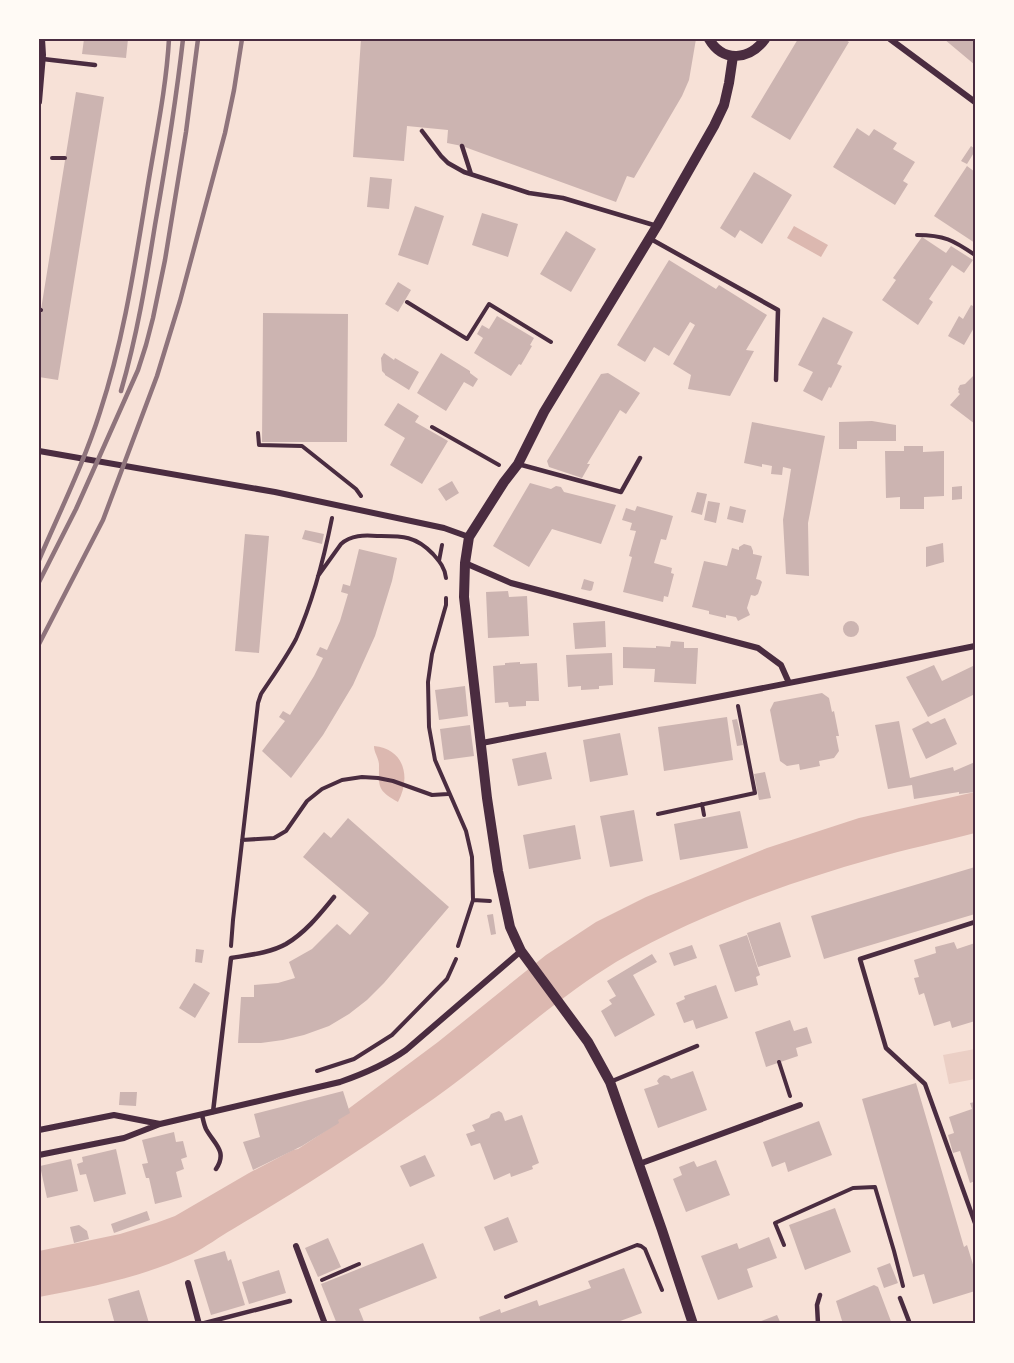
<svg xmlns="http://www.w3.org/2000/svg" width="1014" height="1363" font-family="'Fira Sans Condensed',sans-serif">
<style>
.green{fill:#ebcfc5}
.water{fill:#dcb8b0}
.building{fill:#ccb4b1}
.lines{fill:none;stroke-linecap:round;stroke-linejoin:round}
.path{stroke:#4a2c40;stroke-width:4}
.service{stroke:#4a2c40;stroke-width:4.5}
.minor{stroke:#4a2c40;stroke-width:6}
.tertiary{stroke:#4a2c40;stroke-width:10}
.rail{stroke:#8f747c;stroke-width:4.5}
.neatline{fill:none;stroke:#4a2c40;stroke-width:2}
</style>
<rect width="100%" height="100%" fill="#f7e1d7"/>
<path class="green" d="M975 1049V1079L949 1084 943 1055Z"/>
<path class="water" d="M794 226 828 245 821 257 787 238Z
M374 746C405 749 411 778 398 802 377 790 379 788 379 765 379 758 374 753 374 746Z
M975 792V833C941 842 906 849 872 859 786 883 693 917 616 962 562 995 514 1038 463 1077 444 1092 423 1106 403 1120 347 1159 291 1195 233 1229 219 1237 206 1247 192 1254 143 1277 91 1287 39 1297V1251L120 1234 156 1223 175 1216 249 1173 293 1150 298 1149 333 1126 332 1121 438 1042 546 955 596 922 646 897 767 848 859 818Z"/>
<path class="building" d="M84 39H128L126 58 82 54Z
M361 39H696L689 80 682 96 634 178 627 176 616 202 462 146 447 143 448 130 407 126 404 161 353 157Z
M798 39H844L849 42 790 140 751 117Z
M944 39H975V65Z
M76 92 104 97 58 380 39 377V322Z
M857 128 869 136 874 129 897 143 893 149 915 162 903 181 908 184 895 205 833 167Z
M971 146 975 149V151L967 164 961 161Z
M967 166 975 172V243L934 216Z
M754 172 792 195 762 244 740 230 735 238 720 228Z
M370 177 392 179 389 209 367 207Z
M415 206 444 216 428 265 398 255Z
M482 213 518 224 508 257 472 245Z
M566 231 596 249 571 292 540 274Z
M922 237 946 253 951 246 973 260 964 273 952 265 929 299 933 302 918 325 882 300 896 280 893 278Z
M669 260 716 289 719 285 767 315 746 350 754 351 730 396 688 389 691 375 673 364 695 325 690 322 669 356 654 347 645 362 617 345Z
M398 282 411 290 398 312 385 304Z
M971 305 975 307V326L964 345 948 336 959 316 963 319Z
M263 313 348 314 347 442H262Z
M497 316 534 338 530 345 532 346 521 365 519 364 511 376 474 353 483 338 477 334 482 325 489 329Z
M823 317 853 332 837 364 842 366 831 388 829 387 822 401 803 391 813 372 798 365Z
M384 353 394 360 395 358 419 372 409 390 385 375V374L382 371 381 358Z
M441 353 470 371V373L478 379 473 387 464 382 446 411 417 393Z
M608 373 640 393 626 414 620 410 587 464H590L582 478 549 467 547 461 601 374Z
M975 374V424L950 405 960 394 958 392 959 391 958 389 960 385 965 384Z
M398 403 419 416 415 422 448 441 422 484 390 465 405 438 384 425Z
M872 421 896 425V441H857V449H839V422Z
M752 422 825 436 808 523 809 576 786 574 783 520 791 469 783 467 782 475 771 474 772 466 762 464V467L744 463Z
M904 446H923V452L944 451V496L924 497V509H900V497L886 498 885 451H904Z
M452 481 459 493 446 501 438 489Z
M530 483 551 489 556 486 561 487 564 492 616 505 601 544 552 529 529 567 493 546Z
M962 486V499L952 500V487Z
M697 492 707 494 702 515 691 512Z
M708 501 720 503 716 523 704 520Z
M637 506 673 516 666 540 661 539 654 563 672 568 671 573 674 574 668 597 664 596 663 602 623 592 632 557 629 556 636 531 630 530 632 523 622 520 626 508 635 511Z
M730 506 746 510 743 523 727 519Z
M305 530 324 534 322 544 302 539Z
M245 534 269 536 259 653 235 651Z
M943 543 944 562 926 567V547Z
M744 544 751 546 753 551V554L762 556 756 579 760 580 762 582 758 594 755 596 751 595 747 608 750 615 738 621 736 617 726 615V618L709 614V611L692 607 704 561 727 566 732 548 739 550V547Z
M359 549 397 558 392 581 375 636 353 685 323 735 291 778 262 751 285 721 279 717 283 711 290 715 314 676 323 658 316 655 320 647 327 650 340 621 348 594 341 592 343 584 350 586Z
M584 579 594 582 592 590 590 591 581 589Z
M508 591 509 597 527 596 529 636 488 638 486 592Z
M843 629a8 8 0 1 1 16 0a8 8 0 1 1-16 0Z
M605 621 606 647 575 649 573 623Z
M671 641 684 642V648H698L696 684 654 682 655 669 623 668V647L656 648V646L670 647Z
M612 653 613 685 599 686V689L581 690V686L568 687 566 655Z
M520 662V664L537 663 539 701H526V706L509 707 508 702 495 703 493 666 505 665V663Z
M934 665 942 681 975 665V694L928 717 906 677Z
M465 686 468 716 439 720 435 690Z
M822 693 829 698 832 712 834 711 839 736H836L839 751 834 758 819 761 820 766 800 770 799 764 787 766 780 761 770 710 774 702Z
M727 717 733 760 664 771 658 727Z
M945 718 957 744 926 759 912 729 928 721 931 724Z
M737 719 743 745 737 746 732 720Z
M899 721 910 778 953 767 954 771 975 762V792L959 794V792L914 799 912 785 888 789 875 725Z
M470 725 474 756 444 760 440 729Z
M620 733 628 775 590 782 583 740Z
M546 752 552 779 518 786 512 759Z
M765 772 771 798 759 800 754 774Z
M634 810 643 861 610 867 600 816Z
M740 811 748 848 680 860 674 824Z
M348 818 449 907 384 983 367 1000 349 1014 329 1026 304 1035 283 1040 261 1043H238L241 997H254V985L278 983 295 978 289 962 312 949 337 924 350 935 369 913 303 857 324 832 331 838Z
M575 825 581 859 529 869 523 835Z
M975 867V914L824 959 811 916Z
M493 914 496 934 491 935 487 915Z
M780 922 791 957 758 967 747 933Z
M747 935 760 975 756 977 758 985 735 992 719 945Z
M954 942 957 949 975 943V1021L952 1028 950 1021 934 1026 924 993 919 995 914 978 919 977 914 960 936 953 935 947Z
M692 945 697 958 674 966 669 953Z
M196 949 204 950 202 963 195 962Z
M652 954 657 962 633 975 655 1015 615 1037 601 1011 612 1004 609 1000 616 996 607 981Z
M194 983 210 993 195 1018 179 1008Z
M716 985 728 1018 696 1029 693 1020 684 1023 676 1003 685 999 684 996Z
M790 1020 794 1031 807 1027 812 1043 796 1048 798 1056 766 1067 755 1032Z
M693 1071 707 1110 658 1128 644 1089 659 1084 657 1081 659 1078 664 1075 669 1076 671 1079Z
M916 1083 964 1247 967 1245 975 1271V1291L933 1304 924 1274 913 1277 862 1099Z
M343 1091 350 1113 338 1120 339 1123 302 1146 253 1170 243 1142 260 1137 254 1114Z
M120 1092H137L136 1106 119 1105Z
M975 1102V1181L970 1183 960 1151 953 1153 948 1135 954 1133 949 1117 972 1109 970 1103Z
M499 1111 502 1113 505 1121 522 1115 539 1163 532 1166 533 1169 511 1177 510 1173 494 1180 480 1143 471 1146 466 1134 475 1131 472 1125 489 1118 491 1114Z
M819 1121 832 1155 788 1172 785 1162 772 1167 763 1142Z
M174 1132 176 1142 183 1141 187 1157 181 1159 184 1169 176 1172 182 1197 155 1204 149 1178H146L142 1164 148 1163 142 1140Z
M116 1149 126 1194 94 1202 86 1174 80 1175 77 1164 83 1162 82 1157Z
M425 1155 435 1176 410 1187 400 1166Z
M71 1159 78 1191 47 1198 40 1166Z
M716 1160 730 1195 686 1212 673 1179 682 1175 679 1167 694 1161 697 1167Z
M835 1208 851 1252 805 1270 789 1225Z
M147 1211 150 1220 114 1233 111 1224Z
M508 1217 518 1242 494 1251 484 1227Z
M79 1225 87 1231 89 1239 74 1243 70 1227Z
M769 1237 777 1258 747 1269 753 1287 718 1300 701 1256 737 1243 739 1249Z
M328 1238 341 1267 318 1277 305 1248Z
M423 1243 437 1278 359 1309 365 1324H337L321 1284Z
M225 1251 228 1261 231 1259 245 1305 211 1315 194 1260Z
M890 1263 898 1283 884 1288 877 1268Z
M624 1268 642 1313 612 1324H481L479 1317 500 1309 501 1313 537 1300 539 1306 591 1288 588 1281Z
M279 1270 286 1293 249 1304 242 1282Z
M874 1285 878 1287 892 1324H843L836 1301Z
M139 1290 149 1323 115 1324 108 1299Z
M777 1315 781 1324H753Z"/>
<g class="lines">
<path class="path" d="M52 158H65
M917 235C944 235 953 240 975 255
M407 302 467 339 489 304 551 342
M39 309 41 310
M432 427 499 465
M258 433 259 445 302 446 356 489 361 496
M439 561 442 545
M318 576 341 544C351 535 364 535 377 536 401 536 415 535 433 554 440 562 445 568 446 578
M446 598V605L432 654 428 682 429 727 435 760 466 831 472 857 473 900 458 946
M702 804 704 815
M658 814 755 793 738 706
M242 840 274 838 286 831 307 801 322 789 342 780 362 777 378 778 393 781 432 795 448 794
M473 900 490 901
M231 946 233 920 258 703 261 694C273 676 286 658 296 639 313 601 324 558 332 518
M779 1062 790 1096
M317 1071 354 1059 392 1035 447 979 456 959
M784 1245 775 1223 853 1188 875 1187 894 1251 903 1286
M322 1280 359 1264
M506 1297 637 1245 641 1246 645 1249 662 1290"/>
<path class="service" d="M43 59 95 65
M422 131 441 156 448 163 464 172 529 193 563 198 657 226
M462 146 471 174
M649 238 778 310 776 380
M518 464 621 492 640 458
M975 922 860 959 886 1048 925 1084 975 1223
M610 1082 697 1046
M213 1112 231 958C249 955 270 953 286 944 306 932 320 914 334 897
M202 1115C203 1119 204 1125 206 1129 214 1144 228 1151 216 1169
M900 1298 910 1324
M201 1324 290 1301
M818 1324 817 1305 820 1295"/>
<path class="minor" d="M890 39 975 102
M39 102 43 55 42 39
M39 451 275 492 444 528 469 537
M465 563 511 583 758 648 781 665 789 683
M482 743 876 666 975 646
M39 1130 114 1115 160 1124
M39 1155 124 1138 160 1124 340 1082C363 1074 385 1065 406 1050L521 951
M639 1164 800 1105
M296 1246 325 1324
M188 1283 199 1324"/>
<path class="tertiary" d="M709 39C723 63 750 60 765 39
M693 1324 662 1230 610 1082 588 1042 521 951 510 927 498 871 487 798 464 597 465 563 469 537 504 482 518 464 544 412 657 226 714 126 724 105 729 83 733 56"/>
<path class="rail" d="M121 391C137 336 146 281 155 225 166 163 176 101 183 39
M39 560C60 511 84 463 100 412 123 342 134 270 146 197 154 145 166 92 169 39
M39 582 76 509 138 370 146 345 153 318 165 260 186 132 198 39
M39 644 103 520 157 376 180 301 225 133 234 90 242 39"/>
</g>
<rect width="1014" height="1363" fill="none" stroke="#fffaf5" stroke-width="81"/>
<rect x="40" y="40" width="934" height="1282" class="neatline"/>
</svg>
